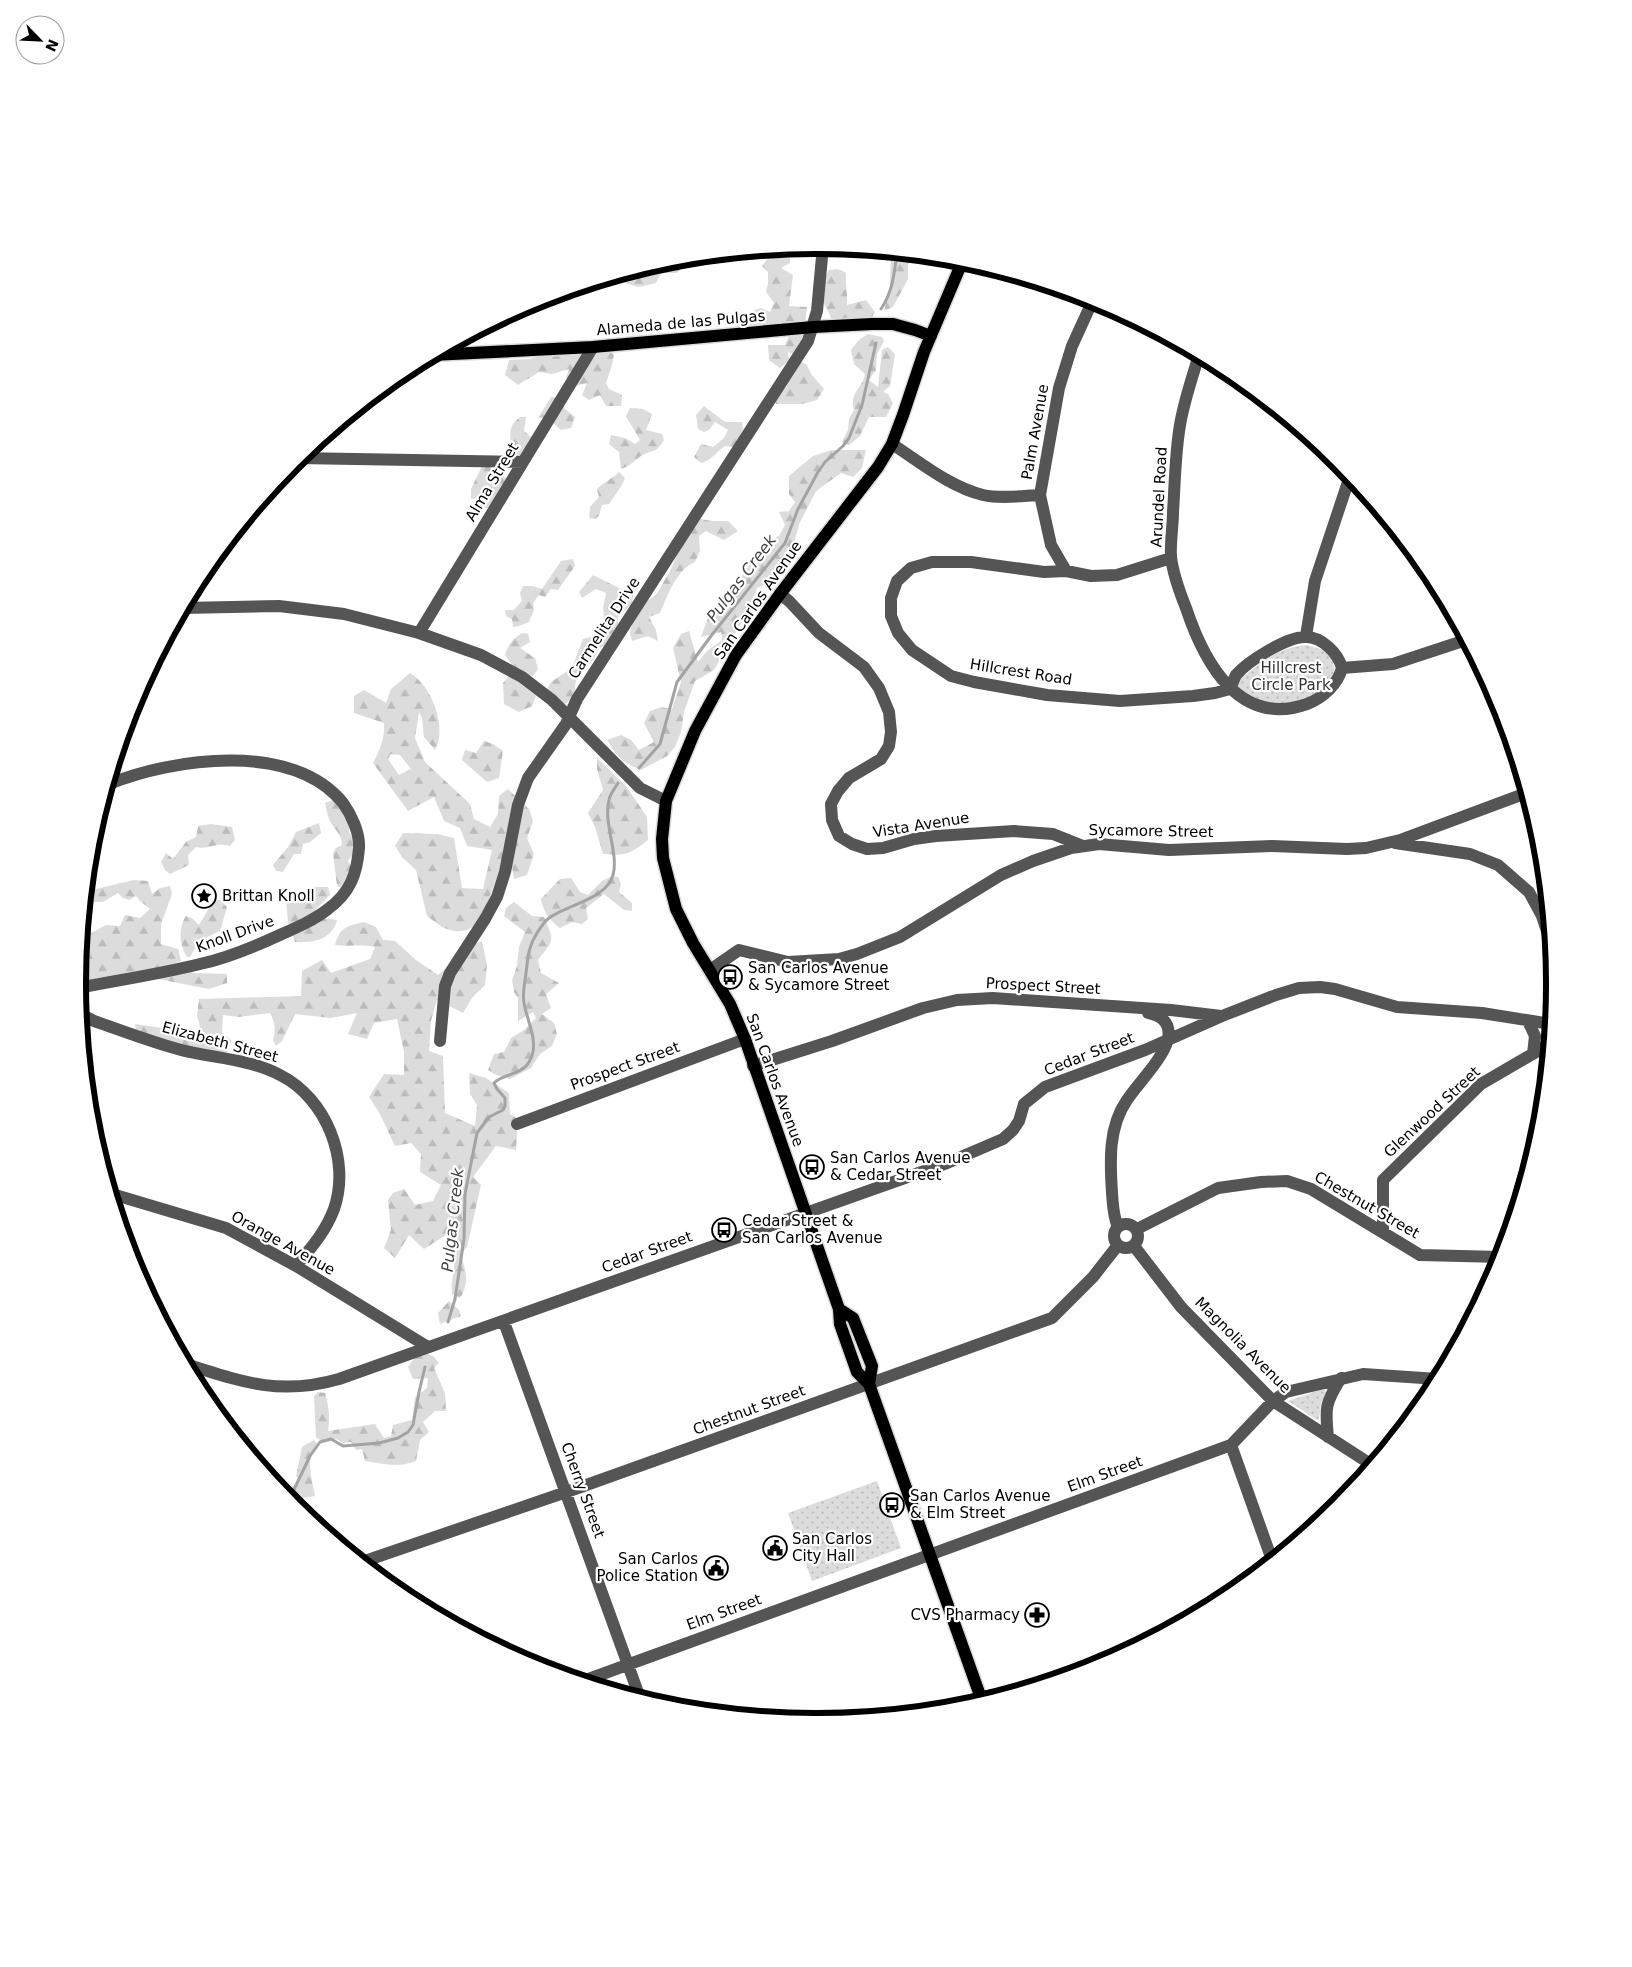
<svg xmlns="http://www.w3.org/2000/svg" width="1632" height="1967" font-family="'DejaVu Sans',sans-serif">
<style>
.forest{fill:url(#forest-firs);fill-rule:evenodd}
.park{fill:url(#park-dots)}
.lines{fill:none;stroke-linecap:round;stroke-linejoin:round}
.stream{stroke:#a3a3a3;stroke-width:3}
.major-casing{stroke:#dbdbdb;stroke-width:15}
.minor{stroke:#555;stroke-width:12}
.major{stroke:#000;stroke-width:12}
.labels{text-anchor:middle;stroke-width:4.5;stroke-linejoin:round;paint-order:stroke}
.street-label{font-size:15px;fill:#000;stroke:#fff}
.park-label{font-size:15px;fill:#333;stroke:#fff}
.poi-label{font-size:15px;fill:#000;stroke:#fff;text-anchor:start}
.water-label{font-size:16px;font-style:italic;fill:#444;stroke:#fff}
.rim{fill:none;stroke:#000;stroke-width:6}
</style>
<defs>
<pattern id="forest-firs" width="22" height="20" patternUnits="userSpaceOnUse" patternTransform="scale(1.25)"><rect width="22" height="20" fill="#dcdcdc"/><path d="M5 1l3.5 6h-7zM16 11l3.5 6h-7z" fill="#bbb"/></pattern>
<pattern id="park-dots" width="8" height="8" patternUnits="userSpaceOnUse" patternTransform="scale(1.25)"><rect width="8" height="8" fill="#dcdcdc"/><path d="M2 2h.1M6 6h.1" fill="none" stroke="#bbb" stroke-width="1.8" stroke-linecap="round"/></pattern>
</defs>
<rect width="100%" height="100%" fill="#fff"/>
<path class="forest" d="M891 252 913 255 914 258 908 265V279L893 307 884 311 890 287Z
M778 255 790 256V263L781 268 793 275 789 306 807 307 803 341 795 355 788 352 789 361 780 368 769 360 768 345H785L790 334 760 330 753 325H746L742 320 752 311 761 308 770 312 774 303 766 292 768 283V272L762 266 768 258Z
M685 258 687 261 677 273H661L656 283 639 287 609 279 584 289 580 287 672 259Z
M838 269 846 273C845 284 848 294 847 305L866 300 875 312 871 319C864 320 858 318 851 318 844 317 839 323 832 322 831 313 825 309 823 300 821 289 823 279 829 270Z
M868 334 882 337 884 341 877 354 876 370 869 380 878 387 882 350 888 347 895 354 890 386 883 392 888 394 893 403 886 417H869L860 436 849 445 842 442 848 430 849 419 854 410C849 392 862 390 865 374L854 364 851 350 859 340Z
M599 349 609 350 614 355 612 365 606 383 609 389 622 395 621 406H606L600 395 589 400 582 395 587 383 575 386 566 378 569 369 552 374 539 372 518 385 505 375 509 360 531 359 541 355 568 352 578 354 591 361Z
M800 362 806 364 812 375 824 389 817 400 802 404H776L772 395 775 389 787 387 783 376Z
M551 397H555L565 409 575 417 571 428 561 430 546 417 538 418Z
M704 406 725 422H742L743 429 734 447 725 446C716 452 712 460 701 463L694 457 701 444 713 447 724 438 728 430 715 422 710 429 704 432 698 429 696 415Z
M630 408 643 409 652 414 646 430 662 434 664 440C654 456 653 448 641 456 634 461 630 466 621 469L619 452 609 444 611 435 625 438 635 444 640 440 626 416Z
M520 417H526L524 431 531 437 534 447 518 457C511 451 508 434 512 426 513 423 518 419 520 417Z
M832 450H866L862 468 853 477 841 473 816 491 800 522 793 546 769 582 757 588 750 608 714 670 695 681 684 712 681 732 675 747 667 756 641 770C623 763 617 757 607 740L621 735 631 740 639 750 654 742 644 723 650 711 661 707 672 709 681 682 673 648 681 634 689 631 698 662 706 652 722 640 721 632 701 637 709 615 728 596 764 544 779 536 785 525 779 512 789 511 795 502 789 494V476L813 456Z
M504 464 503 475 509 482 488 508H484L482 498 471 499V489L482 466Z
M619 472 625 478 622 485 609 504 602 505 599 516 595 519 589 518 590 507 599 497 597 489C604 482 612 479 619 472Z
M700 519 712 521H728L738 531 724 540 706 531 699 536 700 551 695 562C676 570 668 595 660 613L649 617 656 630 658 641 648 636 632 641 630 633 633 621 647 601 656 595 670 571 681 546Z
M573 559 575 566 558 590 551 589 545 597 539 595 533 603 534 610 529 622 519 626 513 627 512 619 506 616 505 610H514L522 601 520 593 523 586H532L542 589 561 561Z
M593 575 633 595 632 604 618 617V625L609 645 599 648C597 652 595 659 591 662 584 667 582 667 578 676 571 688 582 696 563 705L546 691 551 682 572 668 583 639 595 636 604 619 603 608 606 593 596 589 582 598 579 592Z
M522 633 528 634 530 642 520 648 535 658 538 669 533 676 524 675 521 684 536 696 532 706 519 712 504 704 503 683 508 677 511 663 505 655C508 644 513 639 522 633Z
M410 673C431 685 448 727 435 750L424 737 422 718 419 712 415 738 425 762 470 804 474 819 490 827 498 814 499 796 508 789 529 809 533 821 527 838 534 854 527 875 514 879 511 861C508 863 504 865 502 868 487 890 487 943 447 929 440 927 433 920 427 916L416 870 402 857 395 846 403 833 437 834 454 838 462 888 483 889 492 850 467 846 460 828 444 821 434 797 408 811 373 763C380 750 385 738 384 723L354 713V696L364 690 386 703 391 689ZM391 754 400 755 411 769 399 775 388 759Z
M484 741 493 744 503 751 499 778 487 782 462 760 465 750 476 753Z
M597 758 626 786 647 817 648 840C630 854 626 856 603 854L595 827 588 813 603 790 597 769Z
M335 799 349 822V832L357 844 355 854 348 860 353 872 343 889 337 886 333 853 336 848 342 845C342 833 333 829 329 819 327 814 326 808 325 803Z
M319 823 321 833 310 842 303 844 301 854H294L283 872 276 871 273 865 288 847 296 832Z
M211 824 232 827 235 840 230 846C214 842 209 850 196 847L188 855 189 865 170 874 165 870 161 862 166 853 173 859 186 842 196 837 198 826Z
M612 876 618 877 621 884 619 892 632 903V911L624 910 604 894 586 908 588 919 582 924 572 922 560 928C551 922 542 910 541 899L560 879 571 878 580 892 588 895 602 881Z
M134 880 148 881 152 894 160 888 170 886 172 894 161 924V944L178 949 181 961 171 965 194 973 227 974V983L209 989 158 979 78 981 82 938 106 925 120 926 125 915 140 918 150 909 140 901 136 896 129 900 123 898 118 893 103 902H91V913L84 914 87 891Z
M314 887H328L330 895 315 910 323 918 337 920C332 940 313 943 295 942L288 922 286 901 292 895 300 897Z
M214 900H220L227 907 220 931 199 941 190 957H187C179 944 178 928 186 916L192 918 199 925Z
M514 902 532 916 544 917C555 943 554 939 538 960L541 973 559 983 546 994 551 1008 542 1014 554 1023 557 1034 552 1046 540 1054 531 1068 510 1079 494 1074 488 1070 494 1054 504 1052 511 1038 524 1030 536 1018 533 1012 518 1021V998L514 992 512 980 517 966 519 947 525 932 504 916 506 908Z
M364 922 376 927 383 940 395 941 416 960 438 975 446 968 456 952 482 941 487 965 485 985 472 998 463 1013 437 1000 431 1021 429 1051 443 1056 445 1113 475 1126 477 1105 470 1094 469 1073 486 1078 509 1093 510 1114 518 1119 516 1150 496 1146 473 1177 481 1185 467 1247 460 1255C467 1269 469 1285 460 1298L452 1294C450 1281 456 1269 454 1256L447 1251 449 1233 424 1249 409 1235 395 1258 384 1248 391 1230 388 1200 393 1193 404 1189 415 1205 433 1201 441 1185 420 1172 421 1154 411 1143 395 1146 380 1114 369 1097 384 1074 404 1075V1052L397 1019 374 1023 367 1039 348 1034 357 1013 331 1018 295 1014 282 1041 276 1046 273 1040C276 1029 275 1023 270 1013L239 1017 223 1015 222 1033 232 1041 226 1053 200 1050 136 1032 135 1024 202 1034 197 1016 199 999 301 996 302 971 322 960 331 973 370 959 375 947C362 944 349 947 335 945 340 927 347 926 364 922Z
M449 1301 459 1310 461 1316 440 1324 438 1313Z
M427 1353 434 1357 439 1363 434 1368 445 1393 446 1411H435L423 1422 429 1432 420 1440 416 1461C398 1468 383 1464 365 1461L362 1449 356 1450 351 1442 343 1443 336 1439C330 1442 322 1443 316 1437L314 1396 318 1392 325 1393C329 1406 330 1417 328 1431L375 1424 384 1438 391 1436 393 1425 412 1420 415 1397 427 1388 428 1378 413 1379 408 1367 415 1357Z
M314 1440 317 1444C305 1459 312 1479 315 1496L298 1499 304 1507 301 1511 287 1497 291 1488 300 1481 296 1476 302 1447Z"/>
<path class="park" d="M1307 645 1327 651 1333 660 1334 670 1332 679 1317 694 1291 704 1258 702 1236 686 1238 681C1260 663 1278 647 1307 645Z
M1323 1389 1326 1392 1321 1403 1319 1419 1317 1420 1288 1401Z
M877 1481 901 1548 812 1581 788 1513Z"/>
<g class="lines">
<path class="stream" d="M881 309C893 291 894 274 897 253
M639 768 660 744 677 682 711 636 785 543 798 509 818 472 825 462 843 446 849 438 862 405 876 343
M448 1322 455 1299 464 1239 465 1194 477 1133 489 1117 503 1110 505 1106V1098L497 1089 494 1083C503 1074 519 1075 527 1065 542 1046 527 1022 524 1003 522 991 525 984 526 973 528 958 528 947 537 933 540 928 544 922 549 918 566 905 607 899 613 875 619 853 603 824 609 800 610 794 615 788 618 783
M289 1500 310 1456 320 1442 331 1439 343 1446 379 1443 398 1438 408 1432 413 1425 419 1392 425 1367"/>
<g class="major-casing">
<path id="major" d="M963 260 924 352 903 415 892 444 878 467 780 594 736 655 695 731 666 801 662 839 663 858 676 909 693 943 730 1004 745 1039 839 1309 840 1324 857 1372 869 1384 982 1701
M432 355 593 347 813 327 872 324H893L915 330 931 336
M839 1309 853 1318 872 1366 869 1384"/>
</g>
<path class="minor" d="M1199 355C1192 378 1184 401 1180 425 1175 454 1175 483 1173 512 1173 526 1170 543 1171 557 1173 574 1180 593 1186 608 1204 662 1239 728 1307 704 1323 698 1338 684 1342 668
M892 444C920 462 950 487 983 495 1001 499 1021 496 1040 495
M298 458 523 462
M1171 558 1117 575 1091 576 1066 571 1044 572 971 562H932L911 568 897 581 891 598V616L898 633 912 650 951 676 974 682 1047 695 1120 701 1193 696 1215 693 1230 689
M1066 571 1051 545 1040 495 1059 388 1072 346 1093 300
M780 594 789 601 819 633 864 667 879 688 889 712 891 732 889 746 881 759 849 778 838 791 831 804 832 820 839 836 852 844 867 849 883 848 914 839 936 836 1014 831 1053 834 1083 846
M183 608 279 606 344 614 419 633 481 655 522 677 552 700 640 788 666 801
M419 633 593 347
M1306 636 1315 581 1350 476
M1342 668 1393 664 1466 640
M1230 689C1232 684 1234 679 1236 675 1248 661 1288 636 1306 637 1322 637 1338 653 1342 668
M1395 843 1470 854 1498 865 1529 892 1542 916 1551 943
M710 970 739 950 788 962 839 959 857 954 900 937 1001 875 1033 861 1071 848 1099 844 1169 850 1272 846 1347 849 1366 848 1400 840 1526 793
M78 988C119 980 160 974 200 964 228 958 256 946 282 934 298 927 314 920 328 909 350 893 357 874 359 848 360 833 351 814 343 803 293 741 173 758 109 784
M81 1014 94 1021C123 1031 151 1042 181 1050 213 1058 250 1059 280 1075 326 1098 351 1160 334 1209 326 1231 311 1248 296 1266
M1528 1021 1535 1036 1533 1054
M440 1041 445 986 450 973 485 919 497 897 505 872 518 805 528 778 566 724 577 699 808 341 817 311 823 246
M753 1066 832 1041 923 1008 957 1000 993 998 1171 1010 1221 1016
M517 1124 745 1039
M112 1194 226 1228 296 1266 428 1347
M1114 1236a12 12 0 1 1 24 0a12 12 0 1 1-24 0Z
M1118 1227C1113 1216 1113 1205 1112 1193 1110 1162 1108 1127 1127 1100 1139 1082 1163 1059 1168 1039 1171 1023 1162 1016 1148 1013
M1137 1229 1218 1188 1261 1182 1287 1181 1311 1189 1420 1255 1501 1257
M1383 1231V1180L1481 1084 1548 1045
M1134 1246 1181 1307 1273 1401 1372 1465
M504 1322 640 1698
M186 1364C242 1382 280 1396 339 1379L947 1163 1003 1139 1013 1130 1019 1121 1024 1104 1045 1087 1145 1050 1222 1016 1276 995 1299 988 1320 987 1335 989 1397 1007 1482 1013 1551 1024
M1328 1437C1325 1408 1325 1403 1341 1378
M1231 1445 1272 1560
M362 1562 578 1488 1052 1318 1093 1277 1118 1245
M583 1681 1231 1445 1273 1401 1286 1392 1363 1374 1438 1379"/>
<use href="#major" class="major"/>
</g>
<defs>
<g id="sight-ring" transform="scale(1.25)"><circle r="9.5" fill="#fff" stroke="#000" stroke-width="1.5"/><path d="M0-6L1.8-2.2L6-1.7L2.9 1.2L3.7 5.4L0 3.3L-3.7 5.4L-2.9 1.2L-6-1.7L-1.8-2.2Z" fill="#000"/></g>
<g id="bus-ring" transform="scale(1.25)"><circle r="9.5" fill="#fff" stroke="#000" stroke-width="1.5"/><path d="M-5-6H5V4H4V6H2V4H-2V6H-4V4H-5ZM-3.5-4V0h7V-4ZM-3.5 1.2v1.5H-2V1.2ZM2 1.2v1.5H3.5V1.2Z" fill="#000"/></g>
<g id="civic-ring" transform="scale(1.25)"><circle r="9.5" fill="#fff" stroke="#000" stroke-width="1.5"/><path d="M-.6-6.5H3V-4.5H.6V-3L4-1V1h2V6H-6V1h2V-1L-.6-3ZM-1.2 2.5V6h2.4V2.5Z" fill="#000"/></g>
<g id="pharmacy-ring" transform="scale(1.25)"><circle r="9.5" fill="#fff" stroke="#000" stroke-width="1.5"/><path d="M-2-6h4v4h4v4h-4v4h-4v-4h-4v-4h4Z" fill="#000"/></g>
</defs>
<g fill-rule="evenodd">
<use href="#sight-ring" x="204" y="896"/>
<use href="#bus-ring" x="730" y="977"/>
<use href="#bus-ring" x="812" y="1167"/>
<use href="#bus-ring" x="724" y="1230"/>
<use href="#bus-ring" x="892" y="1505"/>
<use href="#civic-ring" x="775" y="1548"/>
<use href="#civic-ring" x="716" y="1568"/>
<use href="#pharmacy-ring" x="1037" y="1615"/>
</g>
<g class="labels">
<g class="street-label">
<text transform="translate(681 323) rotate(-5)" y="5">Alameda de las Pulgas</text>
<text transform="translate(1035 432) rotate(-80)" y="5">Palm Avenue</text>
<text transform="translate(492 482) rotate(-59)" y="5">Alma Street</text>
<text transform="translate(1159 497) rotate(-87)" y="5">Arundel Road</text>
<text transform="translate(758 600) rotate(-55)" y="5">San Carlos Avenue</text>
<text transform="translate(604 628) rotate(-57)" y="5">Carmelita Drive</text>
<text transform="translate(1021 672) rotate(9)" y="5">Hillcrest Road</text>
<text transform="translate(921 825) rotate(-9)" y="5">Vista Avenue</text>
<text transform="translate(1151 831) rotate(1)" y="5">Sycamore Street</text>
<text transform="translate(235 934) rotate(-20)" y="5">Knoll Drive</text>
<text transform="translate(1043 986) rotate(3)" y="5">Prospect Street</text>
<text transform="translate(220 1042) rotate(15)" y="5">Elizabeth Street</text>
<text transform="translate(1089 1054) rotate(-21)" y="5">Cedar Street</text>
<text transform="translate(625 1066) rotate(-20)" y="5">Prospect Street</text>
<text transform="translate(775 1080) rotate(70)" y="5">San Carlos Avenue</text>
<text transform="translate(1432 1112) rotate(-43)" y="5">Glenwood Street</text>
<text transform="translate(1367 1205) rotate(30)" y="5">Chestnut Street</text>
<text transform="translate(283 1243) rotate(29)" y="5">Orange Avenue</text>
<text transform="translate(647 1252) rotate(-20)" y="5">Cedar Street</text>
<text transform="translate(1243 1345) rotate(45)" y="5">Magnolia Avenue</text>
<text transform="translate(749 1410) rotate(-20)" y="5">Chestnut Street</text>
<text transform="translate(1105 1474) rotate(-20)" y="5">Elm Street</text>
<text transform="translate(583 1490) rotate(70)" y="5">Cherry Street</text>
<text transform="translate(724 1612) rotate(-20)" y="5">Elm Street</text>
</g>
<g class="park-label">
<text x="1291" y="673">Hillcrest<tspan x="1291" dy="17">Circle Park</tspan></text>
</g>
<g class="poi-label">
<text x="222" y="901">Brittan Knoll</text>
<text x="748" y="973">San Carlos Avenue<tspan x="748" dy="17">&amp; Sycamore Street</tspan></text>
<text x="830" y="1163">San Carlos Avenue<tspan x="830" dy="17">&amp; Cedar Street</tspan></text>
<text x="742" y="1226">Cedar Street &amp;<tspan x="742" dy="17">San Carlos Avenue</tspan></text>
<text x="910" y="1501">San Carlos Avenue<tspan x="910" dy="17">&amp; Elm Street</tspan></text>
<text x="792" y="1544">San Carlos<tspan x="792" dy="17">City Hall</tspan></text>
<text x="698" y="1564" text-anchor="end">San Carlos<tspan x="698" dy="17">Police Station</tspan></text>
<text x="1020" y="1620" text-anchor="end">CVS Pharmacy</text>
</g>
<g class="water-label">
<text transform="translate(741 578) rotate(-53)" y="6">Pulgas Creek</text>
<text transform="translate(452 1220) rotate(-84)" y="6">Pulgas Creek</text>
</g>
</g>
<path d="M0 0H1632V1967H0ZM815 254H817A729 729 0 0 1 1546 983V984A729 729 0 0 1 817 1713H815A729 729 0 0 1 86 984V983A729 729 0 0 1 815 254Z" fill="#fff" fill-rule="evenodd"/>
<path class="rim" d="M815 254H817A729 729 0 0 1 1546 983V984A729 729 0 0 1 817 1713H815A729 729 0 0 1 86 984V983A729 729 0 0 1 815 254Z"/>
<g transform="translate(40 40) rotate(114)"><circle r="24" fill="#ffffff" stroke="#999999"/>
<path d="M0-4L9 19L0 12L-9 19Z" fill="#000000"/>
<text y="-8" font-size="14" font-weight="bold" text-anchor="middle" fill="#000000">N</text>
</g>
</svg>
